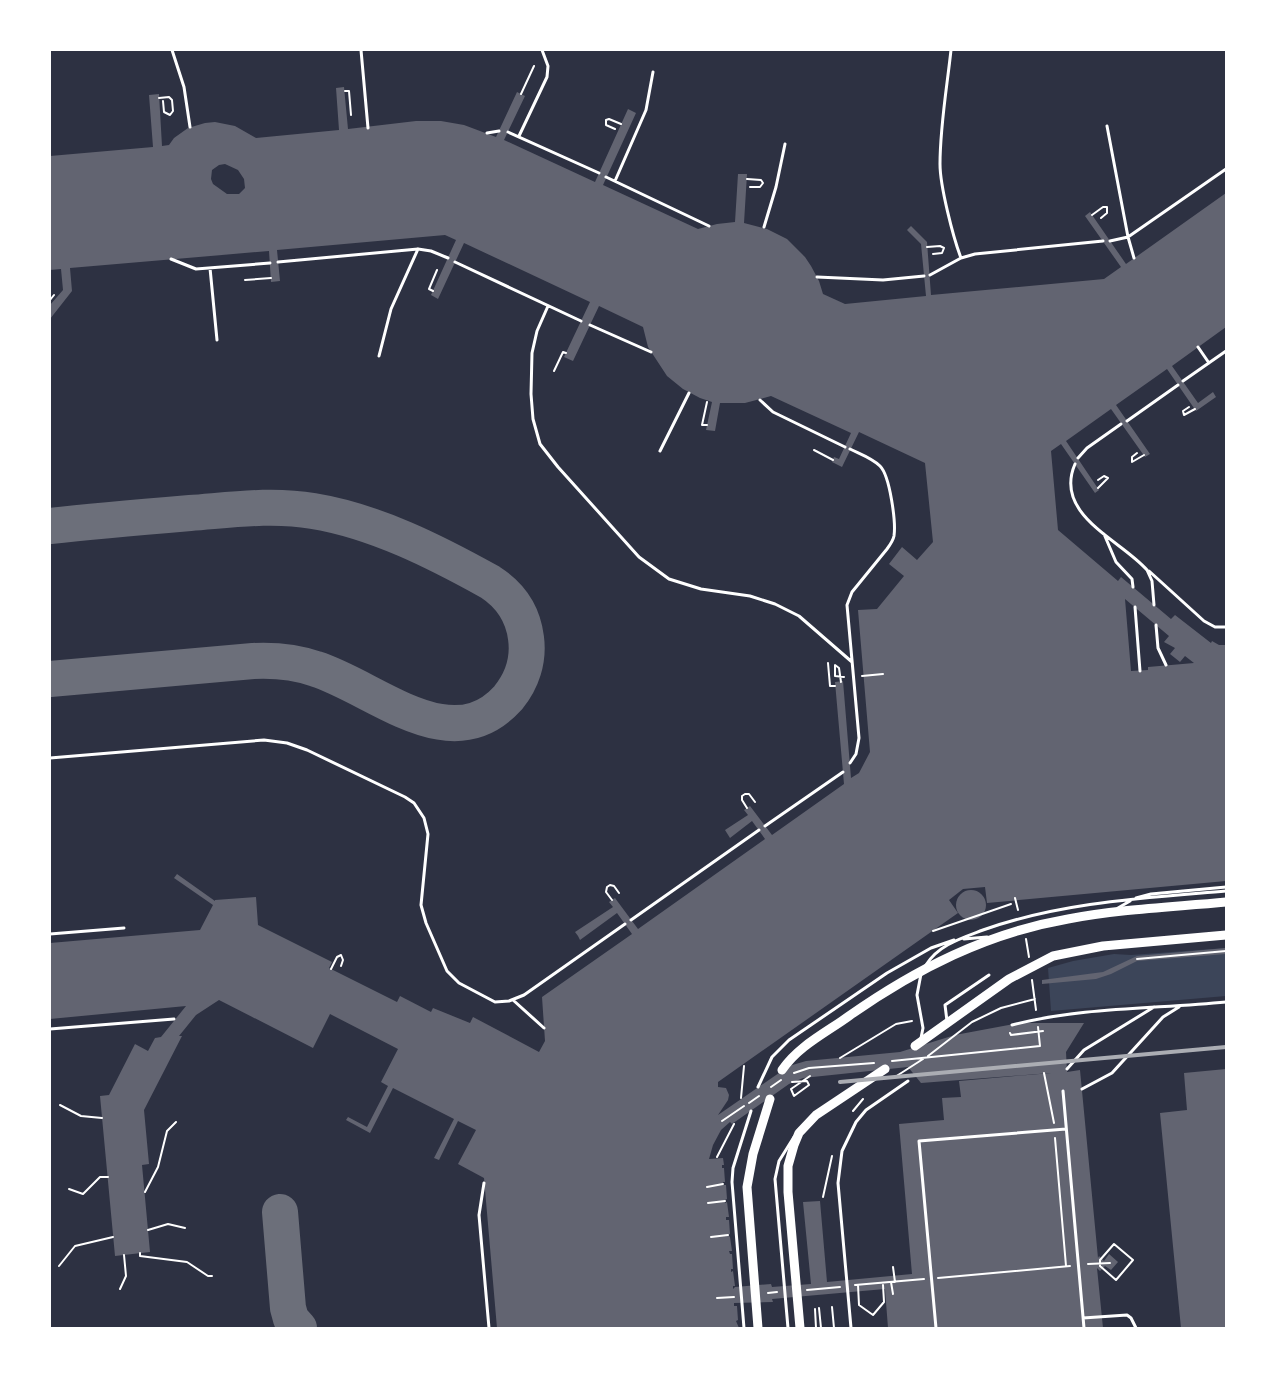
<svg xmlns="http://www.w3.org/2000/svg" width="1276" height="1378" font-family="'IBM Plex Sans',sans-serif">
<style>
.green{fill:#3c4559}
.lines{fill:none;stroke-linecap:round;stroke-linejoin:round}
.taxiway{stroke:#6c6f7a;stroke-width:36}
.building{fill:#626471;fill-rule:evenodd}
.path{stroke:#fff;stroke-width:2}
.service{stroke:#fff;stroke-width:3}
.primary{stroke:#fff;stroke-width:9}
.rail{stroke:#abadb3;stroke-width:4}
</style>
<rect width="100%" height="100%" fill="#2d3142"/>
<path class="green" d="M1226 948V996L1051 1011 1048 968 1073 961 1114 954 1131 955Z"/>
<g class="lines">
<path class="taxiway" d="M50 526C96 521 143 517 190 513 231 510 272 504 313 511 375 521 436 552 490 582 510 595 523 614 526 638 529 660 522 681 508 698 451 761 376 688 316 669 296 662 274 660 253 661L50 679
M280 1212 288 1308 291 1319 299 1328"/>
</g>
<path class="building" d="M344 87 348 129 416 121H441L464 125 496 137 517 92 525 96 504 140 595 182 628 109 636 113 603 185 698 229 717 224 735 222 738 174H747L744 223 767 229 787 239 805 257 811 266 819 281 823 294 845 304 926 296 921 244 907 230 911 226 927 242 931 295 1104 279 1121 267 1085 216 1090 212 1126 264 1226 193V327L1172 366 1198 403 1213 392 1216 397 1196 411 1167 369 1116 405 1150 454 1145 457 1111 409 1066 441 1099 490 1095 493 1061 444 1051 451 1058 530 1118 581 1121 577 1171 619 1175 615 1211 643 1212 641 1219 645H1226V881L987 903 985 887 963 889 949 900 958 913 718 1082V1087L726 1088 729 1095 728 1100 718 1115 789 1066 806 1061 900 1052 955 1035 1020 1023H1084L1066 1052 1067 1072 1080 1070 1098 1258 1099 1256 1104 1261 1109 1254 1118 1262 1111 1270 1105 1266 1100 1271 1097 1268 1103 1328H888L885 1289 772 1299 773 1302 734 1303V1306H737L738 1320 736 1321 739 1328H497L484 1178 458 1164 476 1130 458 1121 439 1160 434 1158 454 1119 393 1088 370 1133 346 1120 348 1117 367 1127 388 1086 381 1082 398 1049 330 1014 313 1048 219 1000 196 1015 179 1036H182L144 1110 149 1164 142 1165 150 1252 115 1256 100 1096 109 1095 135 1044 148 1051 155 1038 161 1037 186 1006 50 1019V943L200 930 213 905 174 878 177 874 215 901V900L256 897 258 925 332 962 329 968 397 1002 400 996 431 1012 433 1008 470 1023 473 1017 539 1052 545 1041 542 997 632 934 617 913 580 940 578 936 575 932 613 907 609 902 615 898 638 929 765 839 752 821 730 838 725 830 748 815 744 810 750 806 772 835 844 784 835 682 843 681 851 778 859 773 870 752 858 610 877 609 904 576 889 564 902 547 917 560 933 542 925 463 859 432 842 467 832 462 834 457 839 459 851 433 771 396 745 403H720L715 431 706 430 712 402 700 398 683 389 667 376 648 347 643 327 599 306 573 361 564 357 590 302 464 243 438 299 431 295 456 240 445 235 277 250 280 281 271 282 269 251 70 268 72 291 50 319V305L63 290 61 269 50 270V156L153 147 149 95 159 94 162 146 169 145 174 138 188 128 205 123 215 122 235 126 256 138 339 130 336 88ZM225 164 238 170 244 179 245 188 239 194H227L213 184 211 179 212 170 219 165ZM1125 599 1169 636 1164 642 1175 648 1170 654 1180 662 1185 656 1194 663 1148 667V670L1131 671ZM908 1067 921 1083 1051 1073 959 1081 961 1097 942 1098 944 1120 899 1124 912 1274 827 1282 820 1201 803 1202 811 1284 772 1287 771 1284 735 1287 733 1289V1286H735L733 1271 731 1272V1269H733L732 1254H730L729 1251H732L730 1237 728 1235 730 1234 729 1220H726V1217H729L727 1202 725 1203V1200L727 1199 726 1185H723V1182H725L724 1168H722V1165H724L723 1158 709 1159 713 1145 721 1130 730 1122 732 1124 789 1084 803 1078Z
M956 905a15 15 0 1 1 30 0a15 15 0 1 1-30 0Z
M1226 948V954L1137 961 1111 974 1096 979 1042 984V980L1103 972 1137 956Z
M1226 1069V1328H1181L1160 1113 1187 1110 1184 1073Z"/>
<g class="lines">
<path class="path" d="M345 91H349L351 115
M521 94 534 66
M159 98 169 97 172 100 173 111 170 115 164 112 163 101
M615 129 606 125V120L609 119 621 124
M747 179 761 180 763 183 760 187H750
M1092 215 1103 207H1107V213L1101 218
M927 247 940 246 944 248 942 253 933 254
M245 280 271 278
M433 291 429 289 437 270
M50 300 54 295
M554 371 563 352 566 353
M707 402 702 425H707
M1189 407 1183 411 1184 415 1195 409
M814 450 833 460
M1137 453 1132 457V462L1144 455
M1098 488 1108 478 1104 476 1098 480
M828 663 830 686H835
M862 676 883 674
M841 682 839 668 835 665V676L844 677
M747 808 742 800V796L745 794H749L755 802
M1015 898 1018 910
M612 900 606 892 607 887 610 885 614 886 619 893
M933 931 1011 904
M1026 939 1029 957
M1137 959 1226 951
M331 969 337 957 341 955 343 960 341 966
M1032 980 1036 1010
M1010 1033 1011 1035 1043 1031
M928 1056 972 1022 1001 1008 1035 999
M840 1058 896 1024 912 1021
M892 1061 1040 1046 1038 1027
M794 1073 809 1068 874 1063
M1044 1073 1054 1123
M895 1077 923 1059
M792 1082 807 1081 809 1085 794 1096 791 1089 810 1076
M771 1087 781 1080
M741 1098 744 1066
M749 1103 759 1096
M60 1105 81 1116 102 1118
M853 1111 863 1099
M722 1121 744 1106
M1055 1138 1066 1266
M717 1157 734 1124
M707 1187 723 1184
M69 1189 83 1194 100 1177H108
M145 1192 158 1167 167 1131 176 1122
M823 1197 832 1156
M708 1203 725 1201
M148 1230 168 1224 185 1228
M711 1237 728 1235
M1114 1244 1133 1260 1116 1280 1100 1266V1260Z
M140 1253V1256L187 1262 208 1276H212
M1088 1264 1110 1263
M59 1266 75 1246 113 1237
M893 1267 895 1282
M938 1278 1070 1266
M891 1282 893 1294
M855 1285 924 1279
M858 1285 859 1305 873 1315 884 1302 883 1285
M120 1289 126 1276 124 1255
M807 1290 840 1287
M768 1293 777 1292
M717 1298 734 1297
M832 1307 834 1328
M819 1308 821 1328
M815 1309 816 1328"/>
<path class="service" d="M172 50 184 87 190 127
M361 50 368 128
M951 50C947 87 940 126 940 164 940 186 953 237 961 258
M1107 126 1128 237 1134 258
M508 132 599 173
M487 133 499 131
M519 136 547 77 548 66 542 50
M606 177 709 226
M615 181 646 110 653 72
M764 227 776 187 785 144
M1110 241 1128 237 1226 169
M171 259 196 269 270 263
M278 262 418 249 431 251 448 258
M455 262 581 321
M210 268 217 340
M930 275 961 258 975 254 1103 241
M817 277 883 280 924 276
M548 306 537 331 532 353 531 394 533 419 540 444 558 467 639 557 669 579 701 589 750 596 775 604 799 616 852 662
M590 325 651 352
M1198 347 1209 363
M379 356 391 309 418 249
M1183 381 1226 351
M760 400 773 412 845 447
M1127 421 1178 385
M660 451 689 393
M1078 458 1087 448 1121 424
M1075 464C1053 515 1121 540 1147 570L1152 581 1154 605
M1104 534 1116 562 1132 579 1133 587
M1149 571 1204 621 1215 627H1226
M1135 607 1140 671
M1156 625 1158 648 1166 665
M50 758 264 740 287 743 307 750 405 797 414 803 424 818 428 834 421 905 426 923 447 971 459 983 495 1002 509 1001 524 995 625 924
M850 763 856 754 859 738 847 605 852 592 887 549C890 545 893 541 894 536 896 522 890 476 880 466 872 458 860 454 850 449
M765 826 843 772
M1136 898 1151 894 1226 887
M1118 908 1130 901
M631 920 759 830
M50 934 124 928
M964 939 987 937
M926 965C938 945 962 938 983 930 1062 902 1144 898 1226 891
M513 1000 544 1028
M947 1021 945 1005 989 975
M1012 1025C1082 1007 1155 1009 1226 1002
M50 1029 174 1019
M921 1038 923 1028 917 995 921 974
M1067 1069 1084 1050 1154 1007
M758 1087 772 1057 789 1040 887 973 931 948 954 940
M1082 1089 1112 1073 1163 1017 1179 1007
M1063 1091 1084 1328
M484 1183 479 1215 489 1328
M1083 1318 1127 1315 1131 1318 1136 1328
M744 1328 732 1182 733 1168 751 1111
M788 1328 775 1179 779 1161 794 1137
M851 1328 838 1183 842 1151 856 1122 866 1110 908 1081
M936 1328 919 1141 1066 1129"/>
<path class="primary" d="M915 1046 1009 979 1053 956 1103 946 1226 935
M782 1070C798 1046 827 1032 849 1016 916 969 987 933 1068 919 1120 909 1174 907 1226 902
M758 1328 747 1187 753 1154 770 1099
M800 1328 788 1192V1166L794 1145 799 1133 816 1115 885 1069"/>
<path class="rail" d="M840 1082 1226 1047"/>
</g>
<rect width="1276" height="1378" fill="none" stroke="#ffffff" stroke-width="102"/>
</svg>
